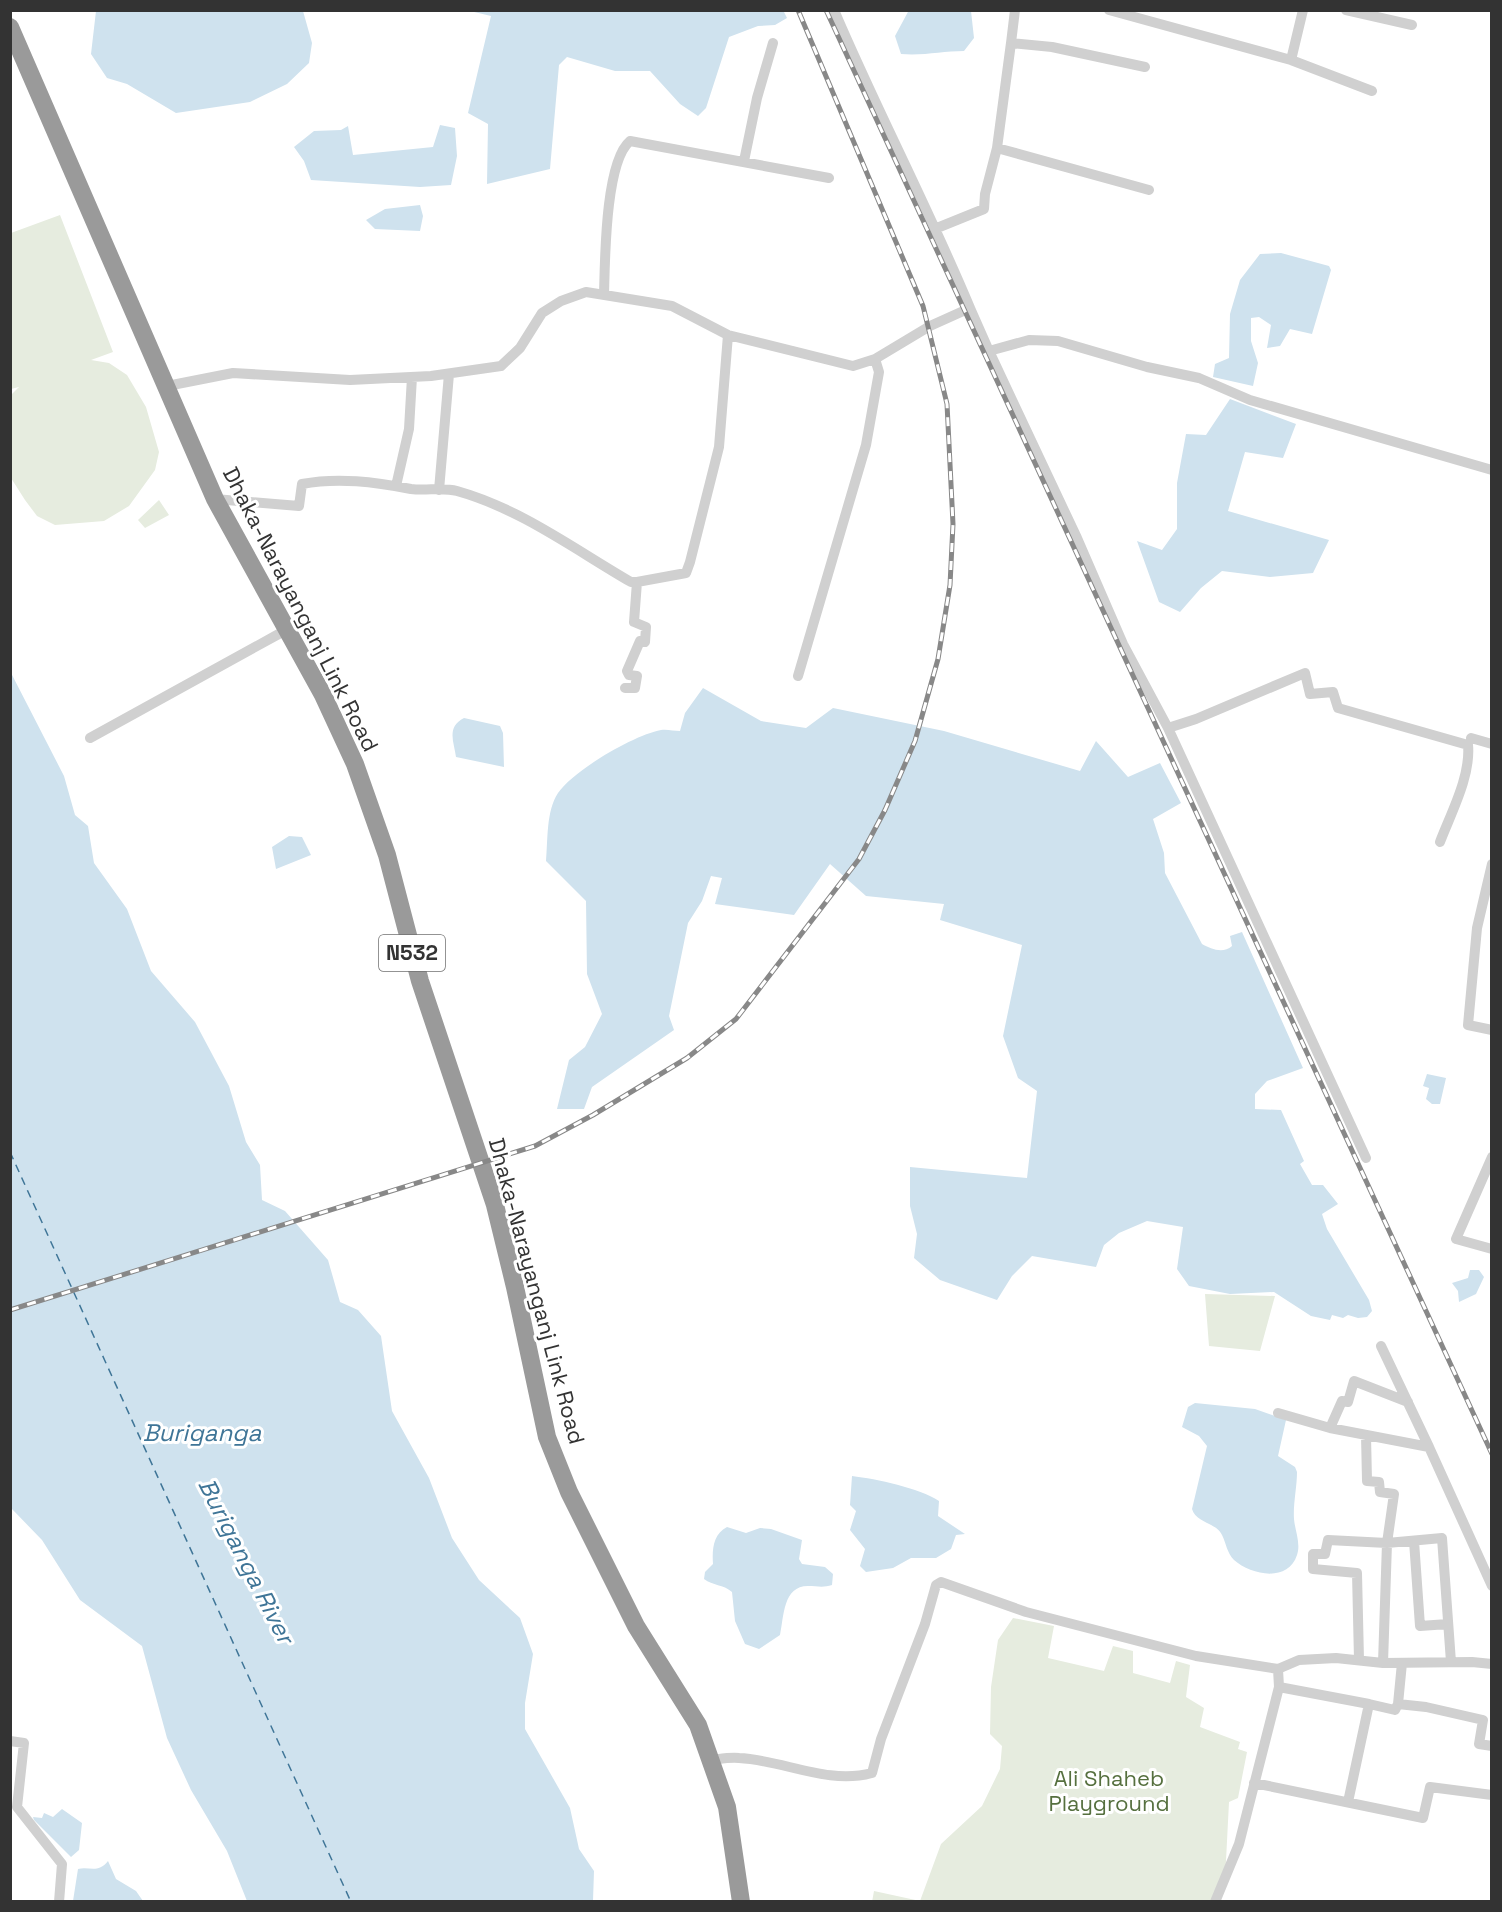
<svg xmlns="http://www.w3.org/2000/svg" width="1502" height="1912" font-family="'Space Grotesk',sans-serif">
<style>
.green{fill:#e6ecdf}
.water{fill:#cfe2ee}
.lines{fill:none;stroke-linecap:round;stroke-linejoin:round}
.ferry{stroke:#3f7597;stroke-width:1.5;stroke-dasharray:8 6;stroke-linecap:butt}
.street{stroke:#d0d0d0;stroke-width:10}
.highway{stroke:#9a9a9a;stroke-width:18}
.rail-casing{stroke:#888;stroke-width:5}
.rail{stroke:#fff;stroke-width:3;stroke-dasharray:9;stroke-linecap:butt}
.labels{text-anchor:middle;stroke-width:6;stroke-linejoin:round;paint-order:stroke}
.shield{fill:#fff;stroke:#707070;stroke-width:1.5}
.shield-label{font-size:21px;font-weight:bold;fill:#333}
.street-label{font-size:22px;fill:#333;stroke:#fff}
.park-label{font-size:22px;fill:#56703f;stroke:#fff}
.water-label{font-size:24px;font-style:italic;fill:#3f7597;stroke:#fff}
</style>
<rect width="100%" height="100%" fill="#fff"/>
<path class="green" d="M60 215 113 352 91 360 109 363 127 375 146 407 159 452 155 470 129 506 104 521 55 525 37 516 25 500 11 478V395L19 387 11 389V233Z
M159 500 169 515 145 528 138 520Z
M1205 1294 1275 1296 1260 1351 1209 1346Z
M1013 1618 1054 1626 1048 1658 1104 1671 1113 1646 1133 1651V1673L1170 1683 1176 1661 1190 1665 1186 1697 1204 1708 1200 1727 1240 1742 1238 1749 1247 1752 1238 1798 1229 1802 1225 1880 1215 1901 872 1902 874 1891 920 1901 941 1844 982 1806 1000 1769 1002 1746 990 1734 991 1687 998 1640Z"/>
<path class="water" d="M783 10 787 18 775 25 758 26 729 37 706 108 698 116 680 104 650 71H615L567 57 559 65 550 169 487 184 488 124 468 113 491 16 470 11Z
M909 10 971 11 974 38 964 51C943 51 923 56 901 54L895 36Z
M96 11H303L312 43 309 63 287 84 250 102 176 113 127 84 107 78 91 54Z
M440 125 455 128 457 156 451 185 420 187 311 180 304 161 294 147 314 131 341 130 348 126 353 155 433 147Z
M420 205 423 216 420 231 375 229 366 220 385 209Z
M1281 253 1329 266 1331 270 1312 334 1290 329 1280 346 1267 348 1271 325 1259 317 1251 318V341L1258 363 1253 386 1213 377 1215 364 1229 358 1230 314 1240 280 1260 254Z
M1230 399 1296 424 1283 458 1245 452 1228 511 1329 540 1313 573 1270 577 1222 571 1201 588 1180 612 1159 602 1137 541 1162 550 1177 529V483L1186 434 1206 435Z
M10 671 64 776 75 815 88 826 94 863 127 909 151 971 195 1022 229 1086 246 1142 260 1165 262 1200 285 1211 328 1260 340 1302 358 1310 381 1336 392 1411 429 1478 452 1538 479 1580 520 1618 533 1654 525 1703V1729L570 1808 579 1849 594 1871 593 1901H247L227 1851 191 1790 167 1738 142 1646 80 1600 42 1540 11 1508Z
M703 688 761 721 806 728 833 708 944 731 1080 771 1096 741 1128 777 1160 763 1181 803 1153 819 1164 853 1165 873 1202 944C1211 949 1223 954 1232 946L1230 936 1242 932 1303 1068 1267 1081 1255 1094V1109L1281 1110 1304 1161 1300 1164 1312 1185H1323L1338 1204 1322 1214 1327 1229 1369 1300 1372 1311 1367 1317 1358 1318 1348 1315 1343 1318 1332 1315 1330 1320 1311 1316 1274 1292 1230 1294 1189 1286 1177 1269 1183 1227 1147 1221 1119 1233 1104 1245 1096 1267 1032 1256 1012 1276 997 1300 940 1280 914 1258 917 1234 910 1206V1167L1027 1178 1037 1091 1018 1078 1003 1036 1022 945 940 920 944 904 866 896 830 864 794 915 715 904 722 878 711 876 702 901 688 923 669 1016 674 1030 592 1087 584 1109H557L569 1060 585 1047 602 1014 587 974 586 901 546 861C548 840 546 811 558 793 574 770 634 735 661 730 667 729 674 731 680 731L685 713Z
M464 718 500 726 503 733 504 767 456 757C454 742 446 727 464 718Z
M289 836 302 837 311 855 276 869 272 847Z
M1427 1074 1446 1078 1440 1104H1432L1426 1099 1429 1088 1423 1086Z
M1470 1270H1479L1484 1277 1476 1294 1459 1302 1458 1291 1452 1283 1468 1278Z
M1195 1403 1255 1409 1286 1420 1278 1456 1295 1467 1297 1472C1297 1487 1293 1504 1294 1519 1295 1531 1301 1543 1297 1555 1288 1583 1251 1575 1234 1560 1227 1553 1226 1543 1222 1535 1217 1523 1196 1523 1192 1509L1207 1446 1199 1436 1182 1427 1188 1407Z
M852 1476C877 1479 919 1488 939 1501L938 1516 965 1534 956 1535 951 1549 936 1558H911L893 1568 866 1572 860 1566 865 1549 850 1530 856 1511 850 1505Z
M727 1527 746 1533 760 1528 771 1529 802 1540 799 1559 802 1564 825 1567 833 1574 832 1585C823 1588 817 1586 808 1586 783 1586 784 1616 780 1635L759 1649 745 1644 735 1621 732 1592C723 1584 713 1586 704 1579L705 1572 713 1564C712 1550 713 1534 727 1527Z
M62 1809 82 1823 79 1850 71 1857 34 1820 33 1817 42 1818 44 1813 53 1817Z
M108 1861 116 1879 136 1891 143 1901H73L78 1869C89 1866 98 1874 108 1861Z"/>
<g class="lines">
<path class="ferry" d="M10 1152 351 1902"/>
<path class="street" d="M834 10C877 111 928 207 970 308
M1109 10 1291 60 1372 91
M1346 10 1412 25
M1011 43 1015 10
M1291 60 1303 10
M997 148 1011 43 1052 47 1145 67
M744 161 757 98 773 43
M937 228 984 209 985 194 997 148 1149 190
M604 295C605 261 605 162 630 141L829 178
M989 351 1077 538 1123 644 1168 728 1366 1158
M167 386 233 373 350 380 431 376 501 366 520 348 542 313 561 301 586 292 672 306 728 335 853 366 875 359 930 326 970 308 989 351 1029 340 1058 341 1147 367 1199 378 1250 400 1492 470
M396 486 409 429 412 377
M439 490 449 374
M215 499 299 506 302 484C338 477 375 482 411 489 426 491 443 487 457 491 521 509 574 549 631 582H637
M798 676 866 445 879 372 875 359
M625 688H635L637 676 629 675 627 671 640 641 645 642 646 627 634 622 637 582 686 573 690 562 719 447 728 335
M1168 728 1196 719 1305 673 1310 694 1333 692 1338 708 1468 745C1471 776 1451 813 1440 842
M90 738 286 630
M1471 738 1492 744
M1492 864 1477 928 1468 1025 1492 1030
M1492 1157 1456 1239 1492 1249
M1381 1346 1429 1447
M1278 1413 1330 1428 1429 1447 1492 1586
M1330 1428 1342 1401 1348 1402 1354 1381 1408 1402
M1366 1435 1367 1481 1379 1482 1380 1492 1394 1494 1387 1543 1383 1663
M1414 1541 1420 1626 1448 1624
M1359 1660 1357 1573 1313 1569V1554H1325L1328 1540 1387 1543 1442 1538 1451 1662
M1279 1687 1369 1704 1348 1802
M1369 1704 1395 1710 1398 1704 1426 1707 1483 1720 1479 1744 1492 1746
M1398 1704 1402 1663
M10 1741 24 1743 17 1807 62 1864 59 1902
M711 1760C720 1759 730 1757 739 1758 783 1760 827 1785 872 1773L881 1739 925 1624 936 1585 941 1582 1026 1612 1196 1656 1278 1669 1299 1660 1336 1658 1383 1663 1472 1662 1492 1664
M1254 1783 1423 1818 1430 1787 1492 1795
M1215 1902 1239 1844 1279 1687 1278 1669"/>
<path class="highway" d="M10 27 215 499 323 695 355 764 387 855 420 981 495 1205 515 1287 547 1437 569 1492 636 1626 698 1725 727 1807 741 1902"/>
<g class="rail-casing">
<path id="rail" d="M826 10 1492 1454
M10 1310 535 1146 593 1115 687 1058 736 1019 859 859 885 810 915 741 938 659 950 585 953 524 947 404 923 306 798 10"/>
</g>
<use href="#rail" class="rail"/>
</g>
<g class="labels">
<rect class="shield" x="379" y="935" width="66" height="36" rx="4.5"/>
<g class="shield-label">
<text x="412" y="960">N532</text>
</g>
<g class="street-label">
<text transform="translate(301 609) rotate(63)" y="8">Dhaka-Narayanganj Link Road</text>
<text transform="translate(537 1291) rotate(75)" y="8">Dhaka-Narayanganj Link Road</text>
</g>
<g class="park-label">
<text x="1109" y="1786">Ali Shaheb<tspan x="1109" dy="25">Playground</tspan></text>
</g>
<g class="water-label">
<text x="202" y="1441">Buriganga</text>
<text transform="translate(246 1561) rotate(63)" y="8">Buriganga River</text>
</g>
</g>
<rect width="1502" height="1912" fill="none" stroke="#333333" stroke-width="24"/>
</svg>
